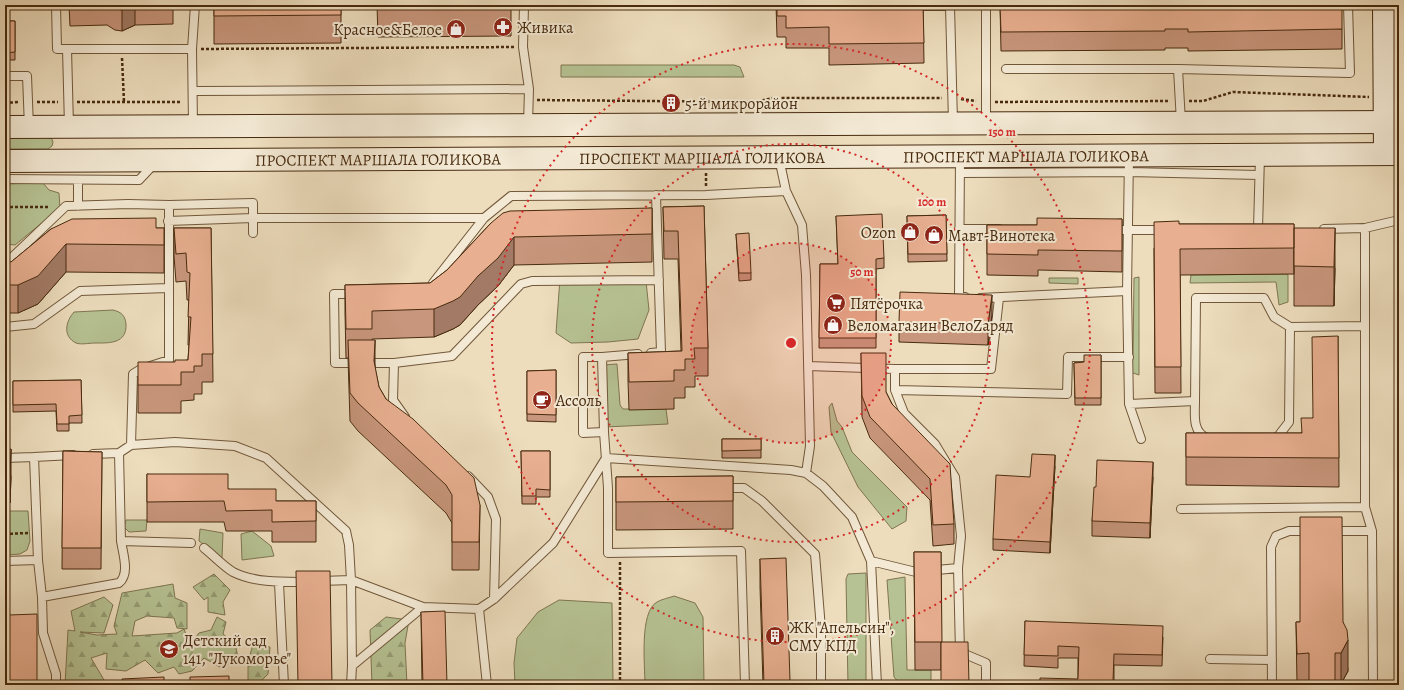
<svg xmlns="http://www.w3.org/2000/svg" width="1404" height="690" font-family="Alegreya,serif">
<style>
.grass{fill:#b6c293;stroke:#7f7651}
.forest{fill:url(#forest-firs);stroke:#7f7651}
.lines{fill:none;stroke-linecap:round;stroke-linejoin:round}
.lane-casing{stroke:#71583a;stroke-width:10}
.secondary-casing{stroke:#482b0f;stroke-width:24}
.path{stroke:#482b0f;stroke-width:2.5;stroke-dasharray:3 2;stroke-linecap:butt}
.lane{stroke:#f3e9d4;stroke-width:8}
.secondary{stroke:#f3e9d4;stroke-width:22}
.wall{fill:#c8967c;stroke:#482b0f}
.shaded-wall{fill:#a27a65;stroke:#482b0f}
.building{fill:#e8af90;stroke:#482b0f}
.ring{fill:none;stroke:#d62828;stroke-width:2;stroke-dasharray:2 4}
.labels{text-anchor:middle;stroke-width:4;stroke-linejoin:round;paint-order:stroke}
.poi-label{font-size:16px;fill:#482b0f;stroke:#f3e9d4;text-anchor:start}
.street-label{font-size:16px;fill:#482b0f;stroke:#f3e9d4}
.centre{fill:#d62828;stroke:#f3e9d4;stroke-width:2}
.ring-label{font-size:12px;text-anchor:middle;font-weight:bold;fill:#d62828;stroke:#f3e9d4;stroke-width:4;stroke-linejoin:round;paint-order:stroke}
</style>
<defs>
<pattern id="forest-firs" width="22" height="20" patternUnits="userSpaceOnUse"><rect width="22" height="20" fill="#b6c293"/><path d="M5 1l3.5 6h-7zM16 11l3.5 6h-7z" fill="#969e76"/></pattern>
</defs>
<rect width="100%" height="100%" fill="#edddbd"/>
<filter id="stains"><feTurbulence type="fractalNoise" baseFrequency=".005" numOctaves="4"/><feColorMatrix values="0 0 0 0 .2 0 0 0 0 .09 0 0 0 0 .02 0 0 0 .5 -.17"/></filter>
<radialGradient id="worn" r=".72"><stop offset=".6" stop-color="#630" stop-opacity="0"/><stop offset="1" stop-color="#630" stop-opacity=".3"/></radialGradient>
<path class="grass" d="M561 65H734L740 67 744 77H561Z
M5 136 51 137 53 142 52 146 48 149H5Z
M43 183 49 190 59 193 60 208 15 245 5 244V184Z
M1286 274 1288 275V302L1279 305 1276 282 1190 283 1191 275Z
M1139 277V375L1130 372 1133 359 1134 278Z
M560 278 646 281 649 310 638 339 608 342 571 343 556 333Z
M1049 278H1078V284L1049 283Z
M113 310C121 312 125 315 126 324 127 344 109 343 95 343 89 343 81 345 76 343 62 336 66 321 74 312Z
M617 364 620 405 623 409H666L668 424 605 427 603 365Z
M832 403 837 421 842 427 852 452 907 507 906 521 892 529 858 487 831 432 829 407Z
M5 511H28L30 541 27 550 20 554 5 555Z
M126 520H147L146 531 129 532 124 527Z
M200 529 223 533 222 558 199 541Z
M252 531 271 546 274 556 242 560 241 534Z
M866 573V685H848L846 579 848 574Z
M905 577 907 670H931V685H901L894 677 887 580Z
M674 596 695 603 703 617 704 685H645C645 666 639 612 657 602 662 599 669 598 674 596Z
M559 600 612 603 613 685H515L514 663 517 638 538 612Z"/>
<path class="forest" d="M214 574 230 590 223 602 225 615 208 612V597L204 600 193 587Z
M173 584 175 598 187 603V629L177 628 174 618 147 616 135 621 132 636 177 633 184 629 190 645 199 633 211 630 217 617 226 622 223 634 235 644 239 661 220 667 204 658 192 671 179 674 174 667 158 673 145 660 126 671 106 669 107 653 91 658 107 685H65L68 630 75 631 71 611 104 597 113 605 104 633 80 632 97 635 117 634 114 626 122 593Z
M386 617 409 620 405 643 407 685H372L370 630Z
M253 645 270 647 268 674 259 683 260 685H248V661Z"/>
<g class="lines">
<g class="lane-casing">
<path id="lane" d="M56 5 57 49H67
M524 5 523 47 529 89 528 124
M986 5V122
M914 6H950L953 122
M1006 69H1178
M5 76H27L29 127
M194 91 529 89
M1181 122 1178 69 1350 73 1348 5
M69 126 67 49H192
M193 126 192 49 195 5
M1129 156 1127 291 1129 404 1195 401 1196 298H1264L1274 317 1290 327 1365 326
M960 157 959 297H965
M779 158 786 191 802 225 806 275 810 446 806 473
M960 173 1129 172 1259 175
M5 179 139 180 155 163
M78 206V180
M168 221 253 218V203L169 205
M959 229H999
M1258 229 1260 156
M1324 229 1365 228
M1112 230H1164
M253 233V218H484L511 196 706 195 786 191
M5 264 66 206 128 204 169 205V360L141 369 133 374 131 445 119 453 93 454
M433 283 484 218
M355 294H334L335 363H394
M980 298 1127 291
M5 327 34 324 80 291 168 288
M651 353 661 352 656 195
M602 357H583V433L604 432 602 357 638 354
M808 366 895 369
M895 390 1067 394 1068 357H1129
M1195 401C1195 415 1192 432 1207 438
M1129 404 1141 439
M405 417 393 400 394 363 452 356 521 284 532 281 659 280
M604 432 608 488V553L741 551 745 685
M1273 439H1276L1289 422 1290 327
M131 445 175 442 235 446 266 458 346 531 349 545 351 580 423 607
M119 453 121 541 191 543
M5 458 34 457
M468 476 488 497 496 519 494 599
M723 488H744L762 501 815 554 821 629V685
M1365 507 1372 531 1373 685
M1181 509 1365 507V228L1399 220
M1333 531H1372
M204 548C213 555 223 566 233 572 255 583 283 582 307 582
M38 560 42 597 119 583C130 574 123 554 121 541
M5 561 38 560 34 457 73 455
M871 561 916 572 958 568
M321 581 351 580 352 666
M279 583 284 685
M42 597 43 633 56 674V685
M479 609 487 685
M1210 659 1272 660
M351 685 352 666 423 607 479 609 494 599 553 543 606 458 791 470 806 473 823 486 852 517 871 561 877 685
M986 685V663L960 652 958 568 961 536 955 477 935 444 904 413 895 390V369H991L999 298
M1272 685 1271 547 1276 536 1289 531H1309"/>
</g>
<g class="secondary-casing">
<g id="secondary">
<path d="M1384 5 1385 154"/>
<path d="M5 127 1399 122"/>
<path id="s1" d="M5 161 1399 154"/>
</g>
</g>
<path class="path" d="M201 49 514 47
M122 58 124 102
M961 99 976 101
M537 100 755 102 773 98H942
M1189 101H1203L1233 92 1369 97
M37 102H58
M77 102H182
M995 102 1170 101
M5 103 18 102
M706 173V186
M5 207H50
M5 534 28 533
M620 685V562"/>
<use href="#lane" class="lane"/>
<use href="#secondary" class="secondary"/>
</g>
<path class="wall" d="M69 5H173V24L135 25 122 31 115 30 107 25 70 26Z
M214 5H341V43L214 44Z
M377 5H511V36L378 37Z
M776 5H923L924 63 829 65V48H786V37H777Z
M1000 5 1342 29V49L1188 51V48H1165V50L1001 51Z
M5 21H15V60H5Z
M704 206 708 348V376H695V387H685V398H674V409L629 410 628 381V353L681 351 678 259H664L663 207Z
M652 208V262L514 265 498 286 478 305 460 325 453 329 434 337 372 339 375 368 379 387 386 399 480 505 479 570H452V523L446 513 358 431 350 421 348 358H346L345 313V285L430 283 447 270 491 223Z
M946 215 947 261 908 262 907 216Z
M836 216 884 258V268L876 269V348H819L820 264H838Z
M1122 219V272L1038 270V276L987 275V225H1037Z
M1179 224H1294V274L1180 275 1181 393H1155L1154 248Z
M164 228V273L66 272 38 304 18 313H5V262H11L51 229Z
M174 228H211L213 382H202V394H194V400L181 401V413H138V385L175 362 188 360 189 345H188L189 300H187L186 281 176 282 174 256Z
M1294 228 1335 268 1334 306H1294Z
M736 234 751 273V280L739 281Z
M992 315 988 345 899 342V322Z
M1338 336 1339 487 1186 485V433H1301L1313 418Z
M861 353 886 392 892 404 954 524V544L933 546 930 500 870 438 862 417Z
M1101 355V405H1075L1074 363 1084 362Z
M556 370V422L527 421V371Z
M81 380 82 423H69V431H57L56 411 13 412V381Z
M722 439H761V458H722Z
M5 449 11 477 10 503H5Z
M63 451 102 452 101 569H62Z
M521 451H550V497H536V504H522Z
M1055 466 1050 553 993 550V539L1030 477Z
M147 474 228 489 276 501H316V542H272V531H226L224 522H147Z
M733 476V529L616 530V477Z
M1153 477 1150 538 1092 536V521L1096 487Z
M914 552H941V670H915Z
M760 559 790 681 793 685H763L760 587Z
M421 612 447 685H422Z
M1025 621 1163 637 1162 666 1114 665V681L1078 679V658H1058V668L1024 666Z
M1296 622H1343L1348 671 1341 684 1297 685Z"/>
<path class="shaded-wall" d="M133 5H135V25L122 31V10Z
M1335 228V268L1334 306V267Z
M514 237V265L498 286 478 305 460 325 453 329 434 337V309L478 276Z
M66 244V272L38 304 18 313V285Z
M992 295V315L988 345V324Z
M375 340V368L374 361Z
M11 449V477L10 503V475Z
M1055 455V466L1050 553V542Z
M1153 462V477L1150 538V523Z
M1348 640V671L1341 684V653Z"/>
<path class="building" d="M70 5H91L70 6Z
M108 5H133L122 10 115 9Z
M214 5H341V15L214 16Z
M378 5H511V8L378 9Z
M777 5H923L924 43 829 44V27L786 28V16H777Z
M1000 5H1025V6L1165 7 1252 5H1342V29L1188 32V29H1165V31L1001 32Z
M5 21H15V52L5 53Z
M704 206 708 348H694L695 359H685V370H674V381L629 382 628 353 682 351 678 231H664L663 207Z
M652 208V234L514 237 498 258 478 276 460 297 453 301 434 309 372 311V329H346L345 285 430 283 447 270 491 223 503 213 510 211Z
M882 214 884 258 876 259V338H819L820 264H838L836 216Z
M946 215 947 254H908L907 216Z
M156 218V228H164V245L66 244 38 276 18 285H5V262H11L51 229 72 219Z
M1037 218 1122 219V251L1038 250V255L987 254V225H1037Z
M1179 221V224H1294V248L1180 249 1181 367H1155L1154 222Z
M174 228H211L213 354H202V366H194V372H181V385H138V362H175V360H188L191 317H188L190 273 187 272 186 253 176 254Z
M1294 228H1335L1334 267 1294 266Z
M749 233 751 273H739L736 234Z
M900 292 992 295 988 324 899 322Z
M1338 336 1339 458 1186 457V433H1302L1301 418H1313L1312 337Z
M348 340H375L374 361 379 387 386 399 413 419 474 478 480 505 479 542H452V495L446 485 358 403 350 393Z
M861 353H886V392L892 404 950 464 954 524 933 525 930 479 870 417 862 396Z
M1084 355H1101V398H1075L1074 363 1084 362Z
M556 370V415L527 414V371Z
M81 380 82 415 69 416V424H57L56 404 13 405V381Z
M722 439H761V450L722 451Z
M5 449H11L10 475H5Z
M63 451 102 452 101 548H62Z
M521 451H550V490L536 489V496H522Z
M1032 454 1055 455 1050 542 993 539 996 475 1030 477Z
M1097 460 1153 462 1150 523 1092 521 1094 487H1096Z
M147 474H228V489H276V501H316V521L272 522V510L226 511 224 501 147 502Z
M733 476V501L616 502V477Z
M1300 517H1342L1343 622 1347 630 1348 640 1341 653H1335V685H1309V653L1297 654 1296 622H1300Z
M914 552H941L942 642H915Z
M786 558 790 681 793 685H764L760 559Z
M296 571H330L332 685H298Z
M445 611 447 685H423L421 612Z
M37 614V685H9V615Z
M1025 621 1163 626 1162 655 1114 654 1113 681 1151 682V685H1040V678L1078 679 1079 647 1058 646V656L1024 655Z
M941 642H968L969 685H941Z
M229 676V685H190V677Z
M164 677V685H123L122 679Z"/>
<circle cx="791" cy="343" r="100" fill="#d62828" fill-opacity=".12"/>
<g class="ring">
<circle cx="791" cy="343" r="100"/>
<circle cx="791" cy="343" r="199"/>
<circle cx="791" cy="343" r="299"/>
</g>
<defs>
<g id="pharmacy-disc" transform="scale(1)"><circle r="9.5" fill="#8f2418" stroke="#f3e9d4"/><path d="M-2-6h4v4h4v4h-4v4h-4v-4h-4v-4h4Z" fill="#fff"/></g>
<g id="shop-disc" transform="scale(1)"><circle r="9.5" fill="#8f2418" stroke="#f3e9d4"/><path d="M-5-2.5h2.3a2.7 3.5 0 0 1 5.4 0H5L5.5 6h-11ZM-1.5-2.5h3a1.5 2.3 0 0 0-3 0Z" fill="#fff"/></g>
<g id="building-disc" transform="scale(1)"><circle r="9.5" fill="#8f2418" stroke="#f3e9d4"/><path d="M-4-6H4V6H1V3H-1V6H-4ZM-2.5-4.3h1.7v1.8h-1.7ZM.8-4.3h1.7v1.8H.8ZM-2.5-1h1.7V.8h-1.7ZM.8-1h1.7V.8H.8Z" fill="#fff"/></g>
<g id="supermarket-disc" transform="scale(1)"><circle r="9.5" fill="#8f2418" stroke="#f3e9d4"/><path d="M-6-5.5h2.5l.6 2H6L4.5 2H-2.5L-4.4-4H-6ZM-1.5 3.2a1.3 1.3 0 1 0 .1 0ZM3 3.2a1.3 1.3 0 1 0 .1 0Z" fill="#fff"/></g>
<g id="cafe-disc" transform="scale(1)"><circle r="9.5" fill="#8f2418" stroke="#f3e9d4"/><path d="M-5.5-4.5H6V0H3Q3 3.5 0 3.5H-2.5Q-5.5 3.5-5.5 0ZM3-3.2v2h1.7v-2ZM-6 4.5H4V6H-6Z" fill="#fff"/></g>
<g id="school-disc" transform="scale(1)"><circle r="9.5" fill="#8f2418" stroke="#f3e9d4"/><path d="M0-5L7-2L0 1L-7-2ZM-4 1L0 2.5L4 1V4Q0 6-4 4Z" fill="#fff"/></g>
</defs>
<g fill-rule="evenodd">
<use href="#pharmacy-disc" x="503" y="27"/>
<use href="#shop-disc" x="456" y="29"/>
<use href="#building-disc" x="671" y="103"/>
<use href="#shop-disc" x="910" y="232"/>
<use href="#shop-disc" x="934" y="235"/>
<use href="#supermarket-disc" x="836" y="303"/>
<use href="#shop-disc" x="833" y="325"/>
<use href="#cafe-disc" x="542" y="400"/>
<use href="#building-disc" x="775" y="636"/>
<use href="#school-disc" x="169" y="649"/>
</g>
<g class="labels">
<g class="poi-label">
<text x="517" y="33">Живика</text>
<text x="442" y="35" text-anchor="end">Красное&amp;Белое</text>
<text x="685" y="109">5-й микрорайон</text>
<text x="896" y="238" text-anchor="end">Ozon</text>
<text x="948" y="241">Мавт-Винотека</text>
<text x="850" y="309">Пятёрочка</text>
<text x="847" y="331">Веломагазин ВелоZаряд</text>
<text x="556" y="406">Ассоль</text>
<text x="789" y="633">ЖК "Апельсин",<tspan x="789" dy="18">СМУ КПД</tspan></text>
<text x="183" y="646">Детский сад<tspan x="183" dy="18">141, "Лукоморье"</tspan></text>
</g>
<g class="street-label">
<text dy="6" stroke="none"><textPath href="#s1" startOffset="1021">ПРОСПЕКТ МАРШАЛА ГОЛИКОВА</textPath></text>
<text dy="6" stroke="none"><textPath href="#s1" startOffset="697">ПРОСПЕКТ МАРШАЛА ГОЛИКОВА</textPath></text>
<text dy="6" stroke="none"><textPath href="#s1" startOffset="373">ПРОСПЕКТ МАРШАЛА ГОЛИКОВА</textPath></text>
</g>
</g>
<circle cx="791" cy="343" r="6" class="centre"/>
<g class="ring-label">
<text x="1002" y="136">150 m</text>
<text x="932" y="206">100 m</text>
<text x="862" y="276">50 m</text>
</g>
<rect width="1404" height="690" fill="none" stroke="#edddbd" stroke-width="20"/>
<rect x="6" y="6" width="1392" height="678" fill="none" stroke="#482b0f" stroke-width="2"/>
<rect x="10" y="10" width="1384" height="670" fill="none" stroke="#482b0f"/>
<rect width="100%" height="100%" filter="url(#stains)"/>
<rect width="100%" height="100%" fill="url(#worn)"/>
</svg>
